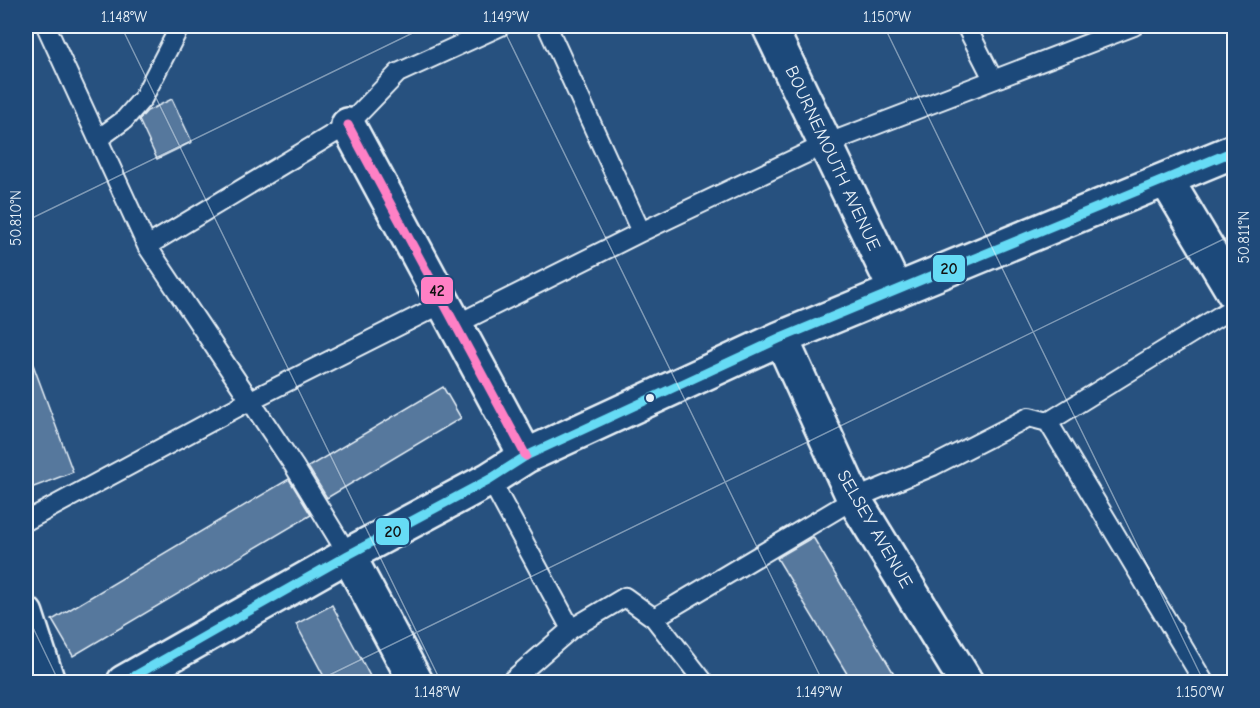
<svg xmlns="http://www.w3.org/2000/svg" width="1260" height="708" font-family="'Comic Neue',sans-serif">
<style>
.building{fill:#57789d;stroke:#e8f1f8;stroke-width:1.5}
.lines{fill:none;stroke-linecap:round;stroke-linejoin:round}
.service-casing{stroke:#e8f1f8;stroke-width:22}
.minor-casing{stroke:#e8f1f8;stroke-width:38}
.service{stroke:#1f4a7a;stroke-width:18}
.minor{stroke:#1f4a7a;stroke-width:33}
.bus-1-casing{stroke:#1f4a7a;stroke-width:14}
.bus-2-casing{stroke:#1f4a7a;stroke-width:14}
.bus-1{stroke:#66dbf5;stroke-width:9}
.bus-2{stroke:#ff80c5;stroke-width:9}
.ticks{fill:none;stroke:#e8f1f8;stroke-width:1.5;stroke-opacity:0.45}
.bus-dot{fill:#e8f1f8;stroke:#1f4a7a;stroke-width:2}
.labels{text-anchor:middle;stroke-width:5;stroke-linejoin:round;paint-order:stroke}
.street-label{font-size:18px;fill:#e8f1f8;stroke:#1f4a7a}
.line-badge{stroke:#1f4a7a;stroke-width:2}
.pale-badge-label{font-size:16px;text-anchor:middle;font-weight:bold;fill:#111}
.neatline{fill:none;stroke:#e8f1f8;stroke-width:2}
.ticks-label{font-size:15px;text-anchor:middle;fill:#e8f1f8}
</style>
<rect width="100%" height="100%" fill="#27517f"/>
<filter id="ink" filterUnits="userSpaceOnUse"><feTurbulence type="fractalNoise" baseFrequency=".0167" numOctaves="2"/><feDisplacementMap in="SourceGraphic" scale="12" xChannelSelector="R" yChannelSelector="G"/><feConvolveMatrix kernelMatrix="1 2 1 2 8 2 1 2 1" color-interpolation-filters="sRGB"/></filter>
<g filter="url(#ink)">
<path class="building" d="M172 99 192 142 157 159 139 120 147 111Z
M28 351 73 472 26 490V352Z
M443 387 461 418 327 498 308 467Z
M289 479 311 515 73 656 52 620Z
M813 537 899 682H852L777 558Z
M332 605 359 655 373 682H327L296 624Z"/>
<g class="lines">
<g class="service-casing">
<path id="service" d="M46 26 147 246 294 466 348 555
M547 26 641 232
M966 26 993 79
M98 139 124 120 143 98 180 26
M147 246 348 125 398 73 501 26
M455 325 641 232 826 144 1134 26
M1048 422 1234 307
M490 479 571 629
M26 521 249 401 444 303
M654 618 854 499 933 466 1029 417 1048 422 1204 682
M510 682 571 629 625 597 654 618 704 682"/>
</g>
<g class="minor-casing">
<path id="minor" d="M769 26 896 291
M348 125 526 456
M1167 181 1234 293
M781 338 854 499 966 682
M348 555 416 682
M26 614 48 682
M124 682 348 555 490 479 526 456 781 338 1234 151"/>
</g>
<use href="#service" class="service"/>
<use href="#minor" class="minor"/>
<g class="bus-1-casing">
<path id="bus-1" d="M124 682 348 555 490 479 526 456 781 338 1234 151"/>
</g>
<g class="bus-2-casing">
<path id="bus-2" d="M348 125 526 456"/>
</g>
<use href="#bus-1" class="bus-1"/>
<use href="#bus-2" class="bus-2"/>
</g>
</g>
<path class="ticks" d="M121 26 441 682M502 26 823 682M884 26 1204 682M26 221 427 26M26 613 59 682M315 682 1234 234"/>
<circle class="bus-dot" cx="650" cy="398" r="5"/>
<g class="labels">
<g class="street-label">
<text transform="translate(833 158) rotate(65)" y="6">BOURNEMOUTH AVENUE</text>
<text transform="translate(875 529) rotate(60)" y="6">SELSEY AVENUE</text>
</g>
</g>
<g class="line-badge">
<rect x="932" y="254" width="34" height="29" rx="6" fill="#66dbf5"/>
<rect x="420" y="276" width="34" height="29" rx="6" fill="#ff80c5"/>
<rect x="375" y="517" width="35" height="29" rx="6" fill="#66dbf5"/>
</g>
<g class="pale-badge-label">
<text x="949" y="274">20</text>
<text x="437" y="296">42</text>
<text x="393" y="537">20</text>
</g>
<rect width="1260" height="708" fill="none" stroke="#1f4a7a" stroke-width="66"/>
<rect x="33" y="33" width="1194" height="642" class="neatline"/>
<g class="ticks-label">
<text x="124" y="22">1.148°W</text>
<text x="506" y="22">1.149°W</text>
<text x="887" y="22">1.150°W</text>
<text transform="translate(16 218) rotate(-90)" y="5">50.810°N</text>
<text transform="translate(1244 237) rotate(-90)" y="5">50.811°N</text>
<text x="437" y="697">1.148°W</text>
<text x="819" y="697">1.149°W</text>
<text x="1200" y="697">1.150°W</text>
</g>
</svg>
